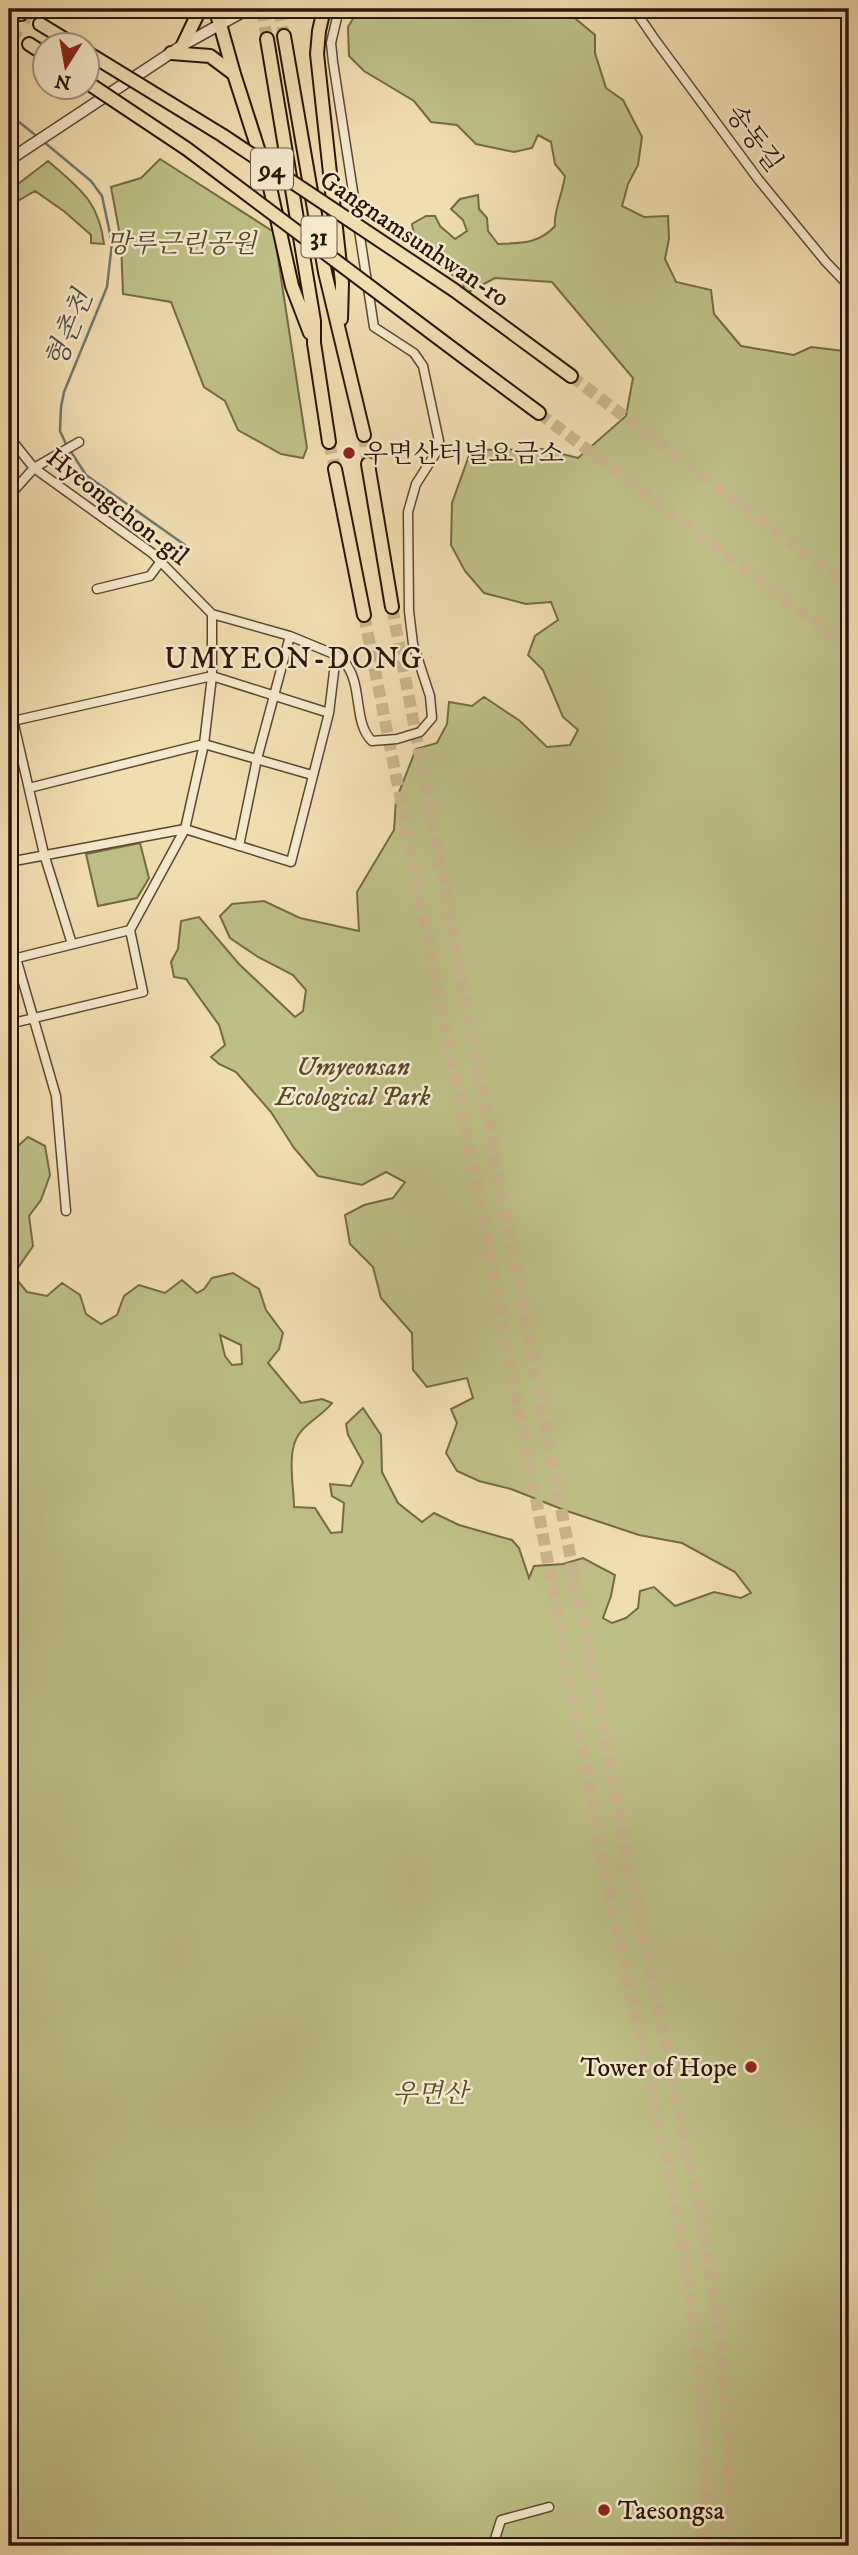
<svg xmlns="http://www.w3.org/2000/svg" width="858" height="2555" font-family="'IM FELL DW Pica','Noto Serif KR',serif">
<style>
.green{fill:#bebf87;stroke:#756a46;stroke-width:2;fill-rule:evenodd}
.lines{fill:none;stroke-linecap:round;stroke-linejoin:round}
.stream{stroke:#70786e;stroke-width:2.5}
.trunk-tunnel{stroke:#c9b58e;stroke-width:12;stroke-dasharray:12 6;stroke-linecap:butt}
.minor-casing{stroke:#5d4730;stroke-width:11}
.tertiary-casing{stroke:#5d4730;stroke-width:13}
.primary-casing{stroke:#2c1506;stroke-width:16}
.trunk-casing{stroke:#2c1506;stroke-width:16}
.minor{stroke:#f5e9cc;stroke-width:8}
.tertiary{stroke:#f5e9cc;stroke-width:10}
.primary{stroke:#f0ddb0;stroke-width:12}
.trunk{stroke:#f0ddb0;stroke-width:12}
.trunk-bridge-casing{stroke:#2c1506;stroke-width:16;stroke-linecap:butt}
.trunk-bridge{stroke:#f0ddb0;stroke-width:12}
.poi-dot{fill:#8f2418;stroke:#f5e9cc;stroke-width:2.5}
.labels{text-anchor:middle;stroke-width:5;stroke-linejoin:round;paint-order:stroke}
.shield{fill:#f5e9cc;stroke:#685541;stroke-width:2}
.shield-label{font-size:24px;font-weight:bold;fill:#2c1506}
.street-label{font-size:26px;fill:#2c1506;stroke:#f5e9cc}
.park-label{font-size:26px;font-style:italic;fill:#58482d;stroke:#f5e9cc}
.poi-label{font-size:26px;fill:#2c1506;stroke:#f5e9cc;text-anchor:start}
.water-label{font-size:28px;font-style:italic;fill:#544f43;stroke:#f5e9cc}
.quarter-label{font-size:30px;letter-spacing:2px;fill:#2c1506;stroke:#f5e9cc}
</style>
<rect width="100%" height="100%" fill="#f0ddb0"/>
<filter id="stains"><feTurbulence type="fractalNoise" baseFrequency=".00286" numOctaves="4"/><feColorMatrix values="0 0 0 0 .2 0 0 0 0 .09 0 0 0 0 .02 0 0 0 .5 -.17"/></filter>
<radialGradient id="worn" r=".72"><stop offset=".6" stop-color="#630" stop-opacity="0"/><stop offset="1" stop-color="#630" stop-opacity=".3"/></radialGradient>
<path class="green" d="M359 9H564L595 35V53L606 88 623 100 642 137 638 165 628 184 622 206 644 217 668 216 669 239 665 259 676 282 711 290 714 314 741 346 794 355 811 347 844 351 849 355V2546H9V1154L28 1137 45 1146 50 1175 41 1200 29 1216 33 1246 13 1275 27 1292 47 1296 62 1283 80 1295 86 1314 101 1324 117 1315 124 1296 139 1285 165 1293 182 1280 197 1293 204 1289 212 1278 233 1273 259 1289 266 1310 283 1333 279 1349 268 1363 301 1403 322 1399 332 1403C323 1415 306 1423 299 1434 286 1452 294 1486 294 1507L315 1508 331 1533 342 1532 344 1503 332 1496 330 1484 351 1486 363 1462 348 1435 346 1424 363 1408 381 1435 382 1472 398 1503 422 1522 434 1513 459 1525 512 1540 519 1548 529 1578 534 1566 563 1564 583 1558 615 1575 611 1596 603 1618 612 1623 626 1618 638 1608 640 1591 654 1587 675 1606 714 1592 741 1598 751 1593 735 1572 682 1543 639 1535 564 1510 511 1489 479 1481 457 1471 446 1453 457 1423 451 1409 473 1398 467 1378 427 1387 413 1370 412 1333 381 1298 373 1267 350 1244 345 1215 364 1205 393 1198 405 1182 386 1172 362 1185 318 1176 294 1148 271 1112 236 1072 219 1064 211 1057 225 1045 219 1025 186 979 174 977 171 962 178 949 181 921 199 917 239 964 295 1017 303 1011 306 990 293 975 258 957 230 938 220 916 232 904 264 901 300 918 359 931 357 892 394 830 396 800 416 749 437 743 447 724 449 702 472 706 484 697 520 721 547 747 570 745 578 730 563 717 543 670 528 655 535 636 558 620 551 602 526 604 484 593 465 571 451 545 452 503 471 450 542 449 578 458 626 416 633 378 552 282 495 278 465 294 463 282 417 251 412 224 426 216H435L440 226 455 239 467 231 463 220 451 209 460 199 478 195 479 209 487 218 488 231 498 244C521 243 539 244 555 226 553 213 563 192 565 176L555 164 551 142 538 135 532 148 514 152 476 144 457 125 431 122 414 101 364 71 349 56 348 27ZM220 1335 241 1345 242 1364 232 1365 225 1356Z
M160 159 274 232 307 448 303 458 281 454 238 430 225 401 204 387 171 302 123 294 121 241 111 187 141 178Z
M48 161C79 188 99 201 104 244L91 243V235L65 212 35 191 9 206V191Z
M140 843 149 878 137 898 98 906 86 854Z"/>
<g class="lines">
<path class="stream" d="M755 9 769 13 780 9
M9 114 39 138
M44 142 91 181 102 196 112 243 107 287 64 392 61 407 60 431 66 444 86 475 185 545"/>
<path class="trunk-tunnel" d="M262 9 267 39
M279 9 284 36
M21 14 40 24
M10 32 29 44
M571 376 849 587
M539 413 849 648
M364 435 368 464
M329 442 335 469
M392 607C470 1022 547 1438 627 1853 645 1943 663 2034 682 2125 711 2263 740 2404 723 2546
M364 615C421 902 478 1189 532 1477 557 1609 580 1742 606 1875 639 2039 682 2202 699 2369 705 2424 711 2492 702 2546"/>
<g class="minor-casing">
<path id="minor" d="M634 9 656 41 758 179 826 262 849 286
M9 437 34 468 152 553 212 614V676L204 744 185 829 130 930 9 960
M9 496 34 468 79 442
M97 589 150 576 161 561
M212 614 290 636 336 655 329 713
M336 655C340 658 346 662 348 667 362 689 354 724 372 741L397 739 420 732 432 718 430 696 413 644 409 611 408 512 416 484 437 451 439 441 423 366 414 353 374 327 333 62 331 43 339 9
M9 703 44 854 72 944
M29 788 204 744 312 775
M239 846 257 759 290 636
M9 862 185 829 291 862 329 713 212 676 13 721
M9 951 16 958 56 1096 66 1211
M9 1024 143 992 130 930
M496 2546 494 2542 501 2520 549 2507"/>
</g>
<g class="tertiary-casing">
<path id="tertiary" d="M9 160 183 45 248 9"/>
</g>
<g class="primary-casing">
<path id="primary" d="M215 9 220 24
M183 45 200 9"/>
</g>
<g class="trunk-casing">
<path id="trunk" d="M13 9 21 14
M324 9 319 31 317 54 342 283 341 319
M40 24 76 46
M220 24 234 74 269 183 292 286 310 333
M9 32H10
M284 36 325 272 364 435
M267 39 314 321V343L329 442
M29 44 46 55
M171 53 210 56 234 74
M454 290 571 376
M457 352 539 413
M368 464 392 607
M335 469 364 615"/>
</g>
<use href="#minor" class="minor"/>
<use href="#tertiary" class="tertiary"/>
<use href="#primary" class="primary"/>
<use href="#trunk" class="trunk"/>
<g class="trunk-bridge-casing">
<path id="trunk-bridge" d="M88 53 222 135 454 290
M88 83 187 149 457 352"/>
</g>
<use href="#trunk-bridge" class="trunk-bridge"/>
</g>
<g class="poi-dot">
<circle cx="349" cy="453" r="7"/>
<circle cx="751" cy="2067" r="7"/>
<circle cx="604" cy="2510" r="7"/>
</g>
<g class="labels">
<g class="shield">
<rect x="251" y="148.5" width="42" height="41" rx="5"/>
<rect x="301.5" y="216.5" width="35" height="41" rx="5"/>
</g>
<g class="shield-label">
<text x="272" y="177">94</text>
<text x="319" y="245">31</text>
</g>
<g class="street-label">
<text transform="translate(755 138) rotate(53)" y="9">송동길</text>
<text transform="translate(415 238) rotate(34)" y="9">Gangnamsunhwan-ro</text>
<text transform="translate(118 506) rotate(38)" y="9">Hyeongchon-gil</text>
</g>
<g class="park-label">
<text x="181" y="252">망루근린공원</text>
<text x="353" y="1075">Umyeonsan<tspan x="353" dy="30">Ecological Park</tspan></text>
<text x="430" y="2102">우면산</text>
</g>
<g class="poi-label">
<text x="363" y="462">우면산터널요금소</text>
<text x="737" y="2076" text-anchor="end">Tower of Hope</text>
<text x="618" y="2519">Taesongsa</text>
</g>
<g class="water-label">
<text transform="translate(68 329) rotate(-68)" y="10">형촌천</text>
</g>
<g class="quarter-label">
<text x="294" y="668">UMYEON-DONG</text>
</g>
</g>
<rect width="858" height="2555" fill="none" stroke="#f0ddb0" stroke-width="35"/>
<rect x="10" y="10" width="837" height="2534" fill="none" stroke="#2c1506" stroke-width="3.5"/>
<rect x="18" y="18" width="823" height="2520" fill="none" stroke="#2c1506" stroke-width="2"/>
<g transform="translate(66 66) rotate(191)"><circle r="33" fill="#f5e9cc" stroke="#a5947d" stroke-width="2"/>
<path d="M0-5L12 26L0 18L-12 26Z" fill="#8f2418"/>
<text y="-10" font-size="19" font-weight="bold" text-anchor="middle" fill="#2c1506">N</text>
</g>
<rect width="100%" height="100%" filter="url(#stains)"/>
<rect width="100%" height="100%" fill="url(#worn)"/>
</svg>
